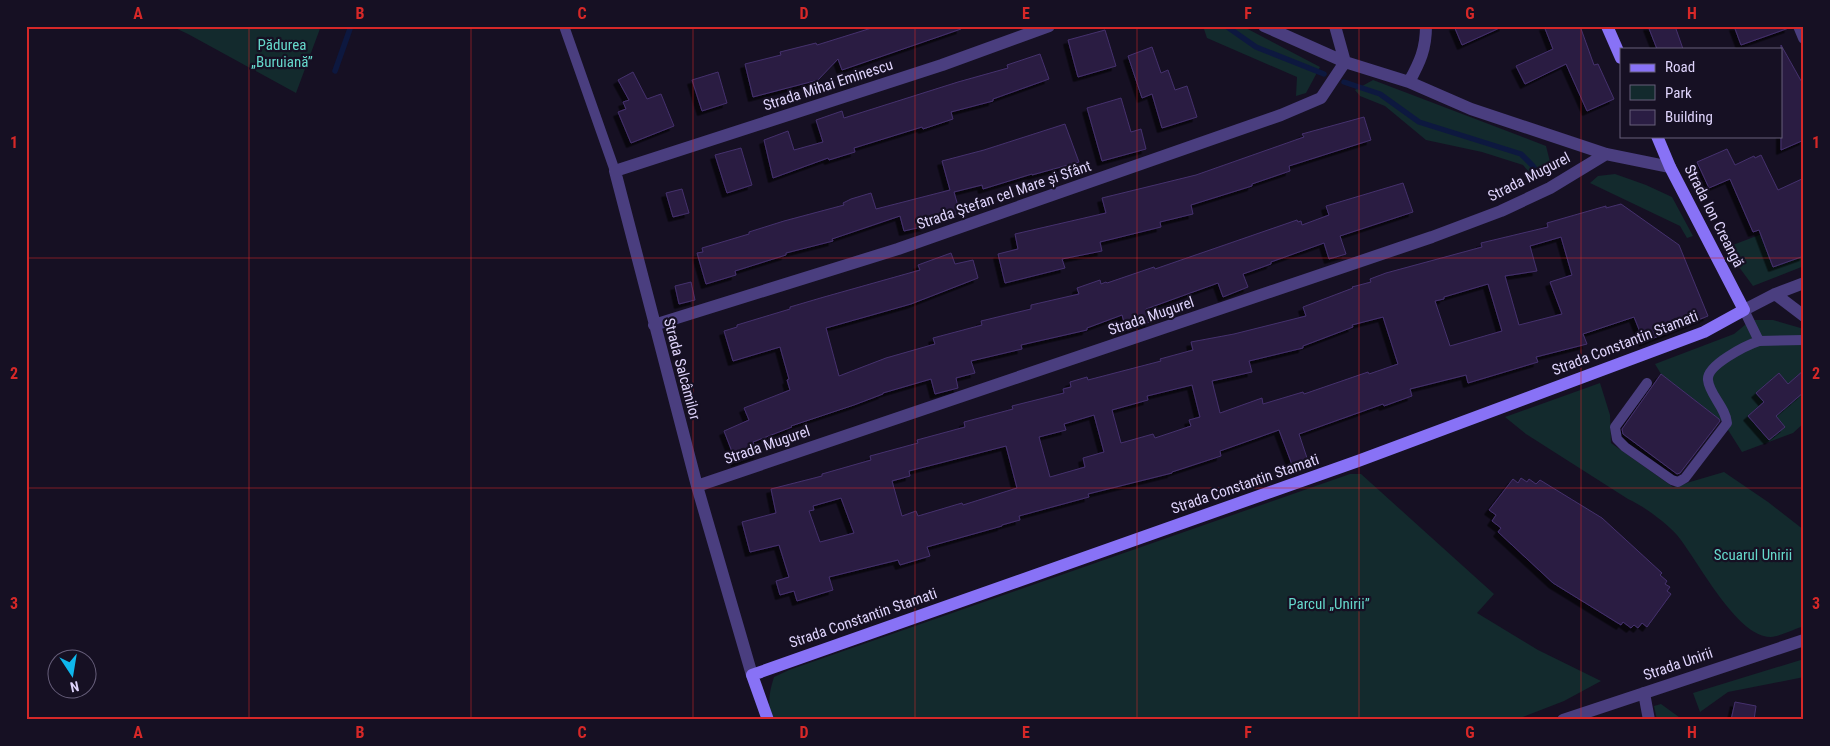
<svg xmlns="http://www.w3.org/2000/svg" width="1830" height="746" font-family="'Roboto Condensed',sans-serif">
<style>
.green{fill:#132a2d}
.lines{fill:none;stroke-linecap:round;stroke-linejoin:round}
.stream{stroke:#0d183f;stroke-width:5.5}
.building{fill:#2a1d43;stroke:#45316d;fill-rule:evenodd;filter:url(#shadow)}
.lane{stroke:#4a3e7f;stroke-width:10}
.street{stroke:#4a3e7f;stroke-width:12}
.secondary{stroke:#8872f6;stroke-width:12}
.grid{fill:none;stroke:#d62828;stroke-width:1;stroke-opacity:0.55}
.labels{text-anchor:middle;stroke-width:4.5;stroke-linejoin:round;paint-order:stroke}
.park-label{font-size:15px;fill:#65d8cb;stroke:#161023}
.street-label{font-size:15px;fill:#dfd4fc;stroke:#161023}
.neatline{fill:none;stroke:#d62828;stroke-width:2}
.grid-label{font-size:16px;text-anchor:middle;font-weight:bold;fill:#d62828}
</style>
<defs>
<filter id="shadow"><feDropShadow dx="-4.5" dy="4.5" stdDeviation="0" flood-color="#0009"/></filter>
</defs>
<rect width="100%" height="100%" fill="#161023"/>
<path class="green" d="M171 26H321L296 93 188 34Z
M1203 26H1242L1320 67 1306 93 1296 96 1297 77 1207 38Z
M1373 80 1546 146 1550 162 1536 180 1523 165 1482 152 1426 140 1385 106 1360 96 1355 90Z
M1615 174 1646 185 1672 197 1693 236 1687 238 1680 226 1590 183 1598 176Z
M1804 218V266L1753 286 1725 248Z
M1751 320H1773L1804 329V423L1793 433 1742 452 1723 422 1661 374 1655 364 1734 334Z
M1600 383 1610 415 1611 443 1673 487 1724 472 1768 502 1804 530V626C1795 629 1780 636 1771 637 1737 638 1697 559 1677 535 1665 522 1645 507 1628 499L1526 434 1505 417Z
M1350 474H1361L1494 594 1477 613 1538 650 1601 681 1564 701 1515 720H773C767 704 769 693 774 677L789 670Z
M1804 659V677L1728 692 1700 712 1693 693Z
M1661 704 1683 720H1657L1654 706Z"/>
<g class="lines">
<path class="stream" d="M1226 26 1256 47 1324 74
M335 71 351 26
M1344 82 1380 94 1419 122 1521 154 1532 165 1538 173"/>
</g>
<path class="building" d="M878 26H960L961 29 842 70 838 59 818 80 753 97 745 64 781 55 780 52 816 43 817 45Z
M1454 26H1504L1462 45Z
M1544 26H1580L1594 65 1598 64 1614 99 1587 111 1566 64 1525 84 1516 66 1553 49Z
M1648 26H1675L1683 49H1657Z
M1734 26H1788L1789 28 1741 45Z
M1105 30 1116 66 1078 77 1068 40Z
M1781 45 1804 86V140L1781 150Z
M1152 47 1161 73 1168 70 1175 90 1187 86 1197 117 1162 128 1152 94 1142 98 1128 56Z
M1040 54 1049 79 993 99V101L951 112 953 119 923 129 922 127 854 148 855 152 829 160 828 158 773 178 764 140 788 131 794 150 823 142 816 120 842 111 844 118 958 82 1008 68 1007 65Z
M633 72 647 99 661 94 674 126 631 143 618 112 626 109 623 102 629 100 618 80Z
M718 72 727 103 702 111 692 80Z
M1121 98 1131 132 1141 129 1146 149 1102 161 1087 108Z
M1364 117 1371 140 1289 166 1290 171 1252 184V186L1191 205 1193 214 1160 222 1161 227 1100 242 1102 251 1062 259 1065 268 1005 283 998 254 1018 249 1015 234 1106 213 1102 198 1196 175 1304 137 1302 134Z
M1065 124 1079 162 1032 175V174L983 189 982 185 954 192 960 213 925 223 926 226 904 231 900 216 832 239 833 241 786 253V255L735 271 736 275 706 284 697 253 703 252 702 248 749 234V232L784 221 844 205 843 203 851 199 871 193 876 209 950 190 942 161 984 150Z
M741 148 752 185 727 193 715 155Z
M1727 149 1735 165 1754 156 1755 158 1761 155 1778 190 1804 178V256L1773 267 1759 230 1753 232 1730 179 1709 188 1697 162Z
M1403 183 1413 212 1340 236 1346 254 1329 259 1324 243 1271 262V264L1243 274 1248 287 1223 297 1218 283 1146 309 1150 322 1126 329 1122 315 1087 328V330L1021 345 1022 349 971 361 975 373 956 378 958 388 935 394 931 379 883 393V394L854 405 791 426 792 427 753 442 758 454 736 462 724 431 749 420 744 408 790 390 787 380 789 379 780 347 733 361 724 331 737 327V325L790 309V307L824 297 920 270 918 265 951 253 955 264 973 260 978 278 911 304 826 328 839 376 886 358 935 344 933 338 982 325 981 321 1031 309V305L1079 294 1077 288 1100 280 1101 284 1106 282 1107 283 1154 267 1155 269 1297 220 1298 222 1301 221 1302 225 1329 215 1326 206Z
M682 189 689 213 673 217 666 193Z
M1621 204 1679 245 1708 316 1644 342 1634 317 1583 334 1587 344 1536 357 1538 362 1468 383 1466 375 1410 389 1412 396 1384 406 1383 404 1299 434 1309 464 1294 470 1279 430 1220 451 1221 456 1172 472V473L1088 494 1089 497 1019 516 1020 520 1002 525V526L927 547 930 556 900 565 898 560 829 577 833 590 797 601 794 591 780 595 776 581 789 577 779 545 750 552 742 522 776 513 771 489 822 476V474L871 460 870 456 918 443 917 440 965 427 964 422 1013 409 1012 406 1064 393 1063 389 1071 387 1070 382 1087 377 1088 380 1161 361 1160 359 1193 350 1191 342 1234 334 1306 316 1303 307 1353 288 1352 287 1371 282 1370 279 1386 273 1482 247 1481 243 1548 227 1547 223 1606 206V208ZM1561 237 1572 275 1550 282 1562 314 1519 325 1505 276 1537 271 1530 246ZM1488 284 1502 331 1450 346 1435 301 1444 299V297ZM1383 317 1398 364 1369 374 1368 372 1304 394 1303 392 1263 404 1262 398 1220 413 1212 381 1252 372 1249 361 1303 348V346L1353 327 1352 325ZM1192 385 1200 417 1189 420 1191 426 1155 438 1153 434 1121 443 1112 410 1148 400 1147 396ZM1094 415 1104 452 1083 458 1085 467 1050 477 1039 437 1066 430 1064 424ZM1006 446 1017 488 963 505 962 503 918 516 916 511 902 516 892 481 910 476 909 471ZM841 498 854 533 820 542 809 511 814 510 813 506Z
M691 282 695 300 679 304 675 286Z
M1804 370V392L1776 416 1785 427 1769 440 1748 416 1764 402 1756 393 1779 373 1788 384Z
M1661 374 1719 419 1720 421 1680 473 1677 474 1623 434 1622 429Z
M1521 478 1527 482 1529 479 1536 484 1540 480 1602 518 1662 573 1660 575 1667 581 1665 584 1670 587 1667 591 1671 594 1647 627 1642 623 1638 628 1634 625 1631 628 1623 622 1621 625 1553 583 1498 532 1501 528 1492 521 1496 515 1489 510 1513 479 1518 483Z
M1735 702 1756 706 1754 720H1731Z"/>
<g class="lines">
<path class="lane" d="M564 26 615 171
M1759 341 1804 340
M1647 383 1615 427 1617 439 1625 447 1672 480 1678 482 1685 478 1727 423C1726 408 1709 394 1708 380 1706 365 1747 345 1759 341L1744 310"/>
<path class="street" d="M1264 26 1345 62 1409 82 1471 109 1606 154 1670 167
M1335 26 1345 62
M1799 26 1804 38
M1409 82C1420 62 1426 49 1426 26
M1775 294 1804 316
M1744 310 1775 294 1804 283
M654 325 898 249 1281 115 1321 98 1345 62
M697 486 1432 237 1501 211 1550 188 1606 154
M752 675 697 486 615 171 942 65 1049 26
M1644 693 1649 720
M1563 720 1804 640"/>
<path class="secondary" d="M1607 26 1621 58
M768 720 752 675 1358 461 1704 332 1744 310 1670 167 1657 136"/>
</g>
<path class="grid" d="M249 26V720M471 26V720M693 26V720M915 26V720M1137 26V720M1359 26V720M1581 26V720M26 258H1804M26 488H1804"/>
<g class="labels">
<g class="park-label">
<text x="282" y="50">Pădurea<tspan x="282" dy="17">„Buruiană”</tspan></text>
<text x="1753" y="560">Scuarul Unirii</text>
<text x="1329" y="609">Parcul „Unirii”</text>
</g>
<g class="street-label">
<text transform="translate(828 85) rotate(-18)" y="5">Strada Mihai Eminescu</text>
<text transform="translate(1529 177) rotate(-27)" y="5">Strada Mugurel</text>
<text transform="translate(1004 195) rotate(-19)" y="5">Strada Ştefan cel Mare și Sfânt</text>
<text transform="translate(1714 216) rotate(63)" y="5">Strada Ion Creangă</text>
<text transform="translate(1151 316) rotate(-19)" y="5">Strada Mugurel</text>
<text transform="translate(1625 343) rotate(-21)" y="5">Strada Constantin Stamati</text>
<text transform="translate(682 369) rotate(75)" y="5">Strada Salcâmilor</text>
<text transform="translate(767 445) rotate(-19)" y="5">Strada Mugurel</text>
<text transform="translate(1245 484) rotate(-19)" y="5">Strada Constantin Stamati</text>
<text transform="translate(863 618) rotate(-19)" y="5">Strada Constantin Stamati</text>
<text transform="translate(1678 664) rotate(-19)" y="5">Strada Unirii</text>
</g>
</g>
<rect width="1830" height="746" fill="none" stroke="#161023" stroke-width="55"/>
<rect x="1620" y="48" width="162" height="90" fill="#161023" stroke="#665e7a"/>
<rect x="1630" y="64" width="25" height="8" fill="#8872f6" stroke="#665e7a"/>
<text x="1665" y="72" font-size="15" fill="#dfd4fc">Road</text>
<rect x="1630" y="85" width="25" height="15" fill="#132a2d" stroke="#665e7a"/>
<text x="1665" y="98" font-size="15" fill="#dfd4fc">Park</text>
<rect x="1630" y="110" width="25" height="15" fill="#2a1d43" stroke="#665e7a"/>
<text x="1665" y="122" font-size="15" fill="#dfd4fc">Building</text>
<g transform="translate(72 674) rotate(168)"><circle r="24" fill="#161023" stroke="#665e7a"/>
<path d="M0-4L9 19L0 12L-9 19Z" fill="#0fb7ed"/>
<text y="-8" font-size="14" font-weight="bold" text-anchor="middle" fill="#dfd4fc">N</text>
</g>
<rect x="28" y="28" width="1774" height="690" class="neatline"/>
<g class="grid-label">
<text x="138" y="19">A</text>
<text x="360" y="19">B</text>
<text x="582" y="19">C</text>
<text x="804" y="19">D</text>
<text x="1026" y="19">E</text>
<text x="1248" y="19">F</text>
<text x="1470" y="19">G</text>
<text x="1692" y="19">H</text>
<text x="14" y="148">1</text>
<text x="1816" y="148">1</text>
<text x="14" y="379">2</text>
<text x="1816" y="379">2</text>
<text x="14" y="609">3</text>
<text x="1816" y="609">3</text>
<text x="138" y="738">A</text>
<text x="360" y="738">B</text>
<text x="582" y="738">C</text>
<text x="804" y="738">D</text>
<text x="1026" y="738">E</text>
<text x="1248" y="738">F</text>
<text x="1470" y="738">G</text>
<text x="1692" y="738">H</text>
</g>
</svg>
